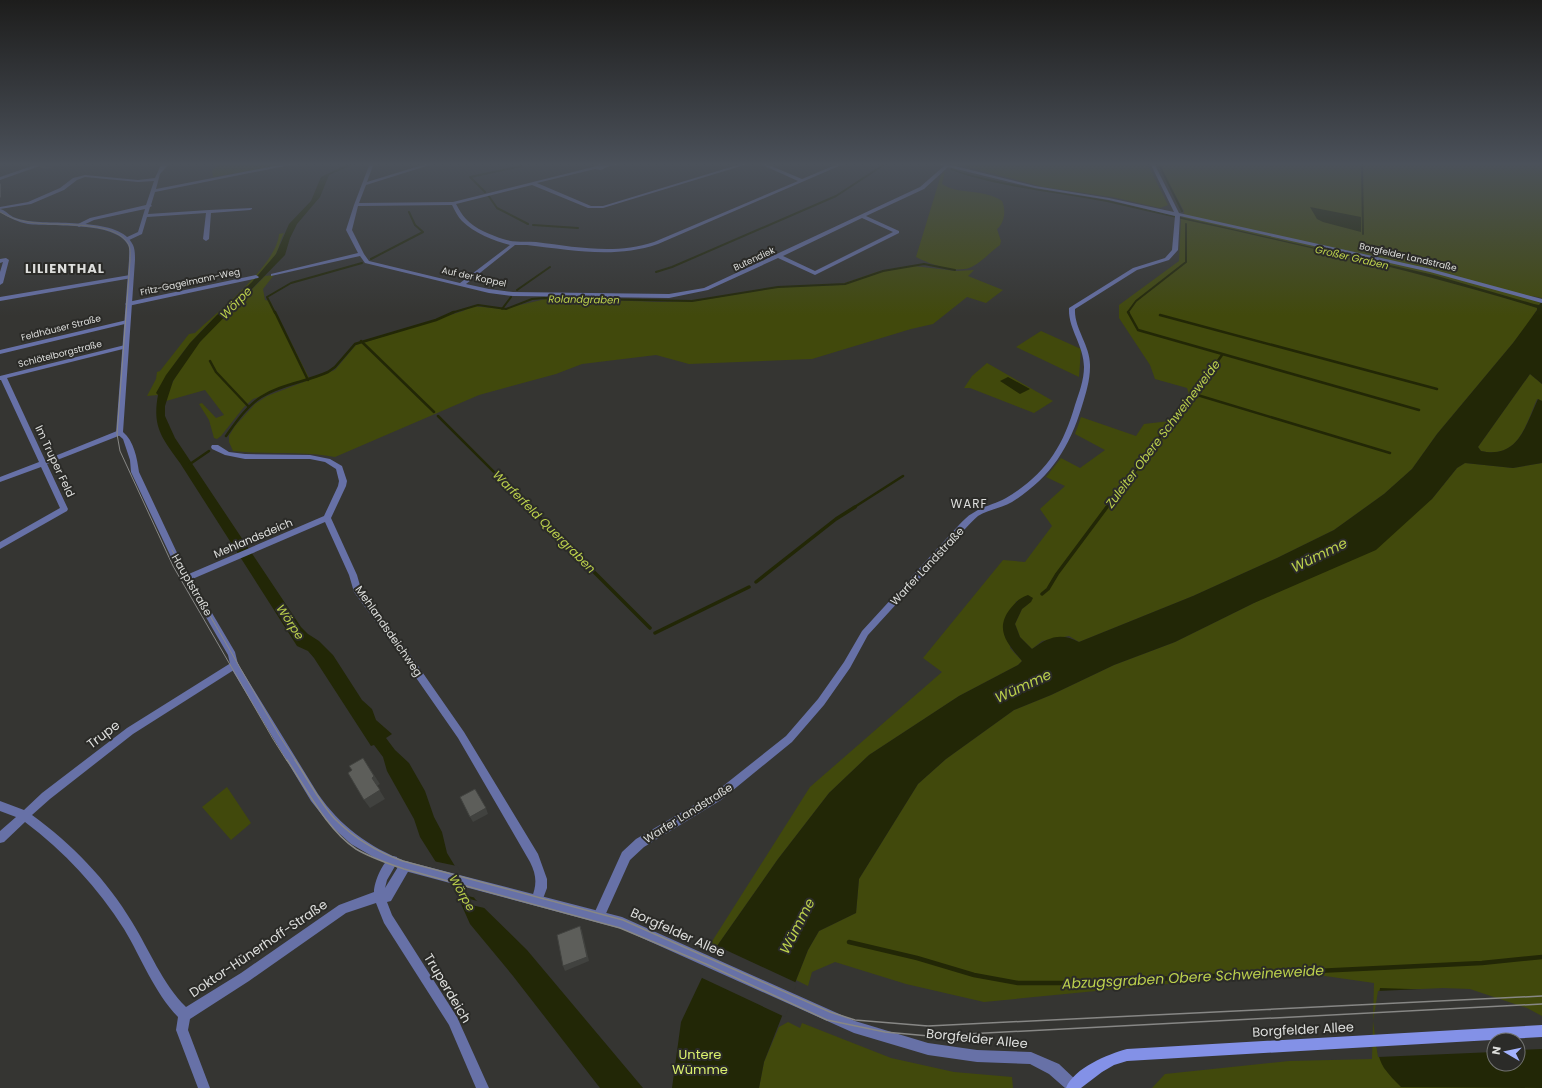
<svg xmlns="http://www.w3.org/2000/svg" width="1542" height="1088" font-family="Poppins,sans-serif">
<style>
.green{fill:#41490c;fill-rule:evenodd}
.water{fill:#222706;fill-rule:evenodd}
.pier{fill:#353532}
.lines{fill:none;stroke-linecap:round;stroke-linejoin:round}
.stream-far3{stroke:#222706;stroke-width:2}
.stream-far2{stroke:#222706;stroke-width:2.5}
.stream-far1{stroke:#222706;stroke-width:3.5}
.stream{stroke:#222706;stroke-width:4.5}
.minor{fill:#6771a7;fill-rule:evenodd}
.tertiary{fill:#6771a7;fill-rule:evenodd}
.secondary{fill:#8391e7;fill-rule:evenodd}
.tram-far1{stroke:#878785;stroke-width:1}
.tram{stroke:#878785;stroke-width:1.5}
.wall{fill:#50514d}
.shaded-wall{fill:#41423f}
.building{fill:#5d5e5a;stroke:#41423f}
.labels{text-anchor:middle;stroke-width:4;stroke-linejoin:round;paint-order:stroke}
.far-street-label{font-size:9px;fill:#dddedc;stroke:#2b2b28}
.far-water-label{font-size:10px;font-style:italic;fill:#bcd14c;stroke:#2b2b28}
.street-label{font-size:11px;fill:#dddedc;stroke:#2b2b28}
.water-label{font-size:12px;font-style:italic;fill:#bcd14c;stroke:#2b2b28}
.neighbourhood-label{font-size:12px;letter-spacing:1px;fill:#dddedc;stroke:#2b2b28}
.far-district-label{font-size:13px;font-weight:bold;letter-spacing:1px;fill:#dddedc;stroke:#2b2b28}
.near-street-label{font-size:13px;fill:#dddedc;stroke:#2b2b28}
.near-park-label{font-size:13px;fill:#daf06d;stroke:#2b2b28}
.near-water-label{font-size:14px;font-style:italic;fill:#bcd14c;stroke:#2b2b28}
</style>
<rect width="100%" height="100%" fill="#353532"/>
<path class="green" d="M221 163H286L285 165 213 177 212 170Z
M962 163H1147L1168 205 1160 208 1112 197 1043 187 960 165Z
M1158 163H1542V298L1532 296 1534 301 1541 303 1530 321 1513 343 1437 434 1412 469 1384 494 1334 530 1277 558 1193 596 1079 642 1069 636 1042 641 1032 649 1020 637 1015 624 1022 609 1027 605 1016 601 1010 648 1022 661 1018 665 959 696 869 755 829 793 778 859 717 946 711 943 810 787 942 672 923 658 1003 560 1025 562 1052 526 1040 509 1065 486 1046 477 1061 458 1080 468 1105 450 1075 434 1081 417 1136 436 1144 424 1170 421 1189 394 1187 388 1155 379 1150 365 1119 318V305L1179 261 1181 219H1183L1184 211Z
M945 172 942 184C957 195 983 188 1002 201 1006 210 1005 222 997 229L1001 241 1000 245C990 252 980 264 969 268 953 273 930 264 916 257L941 175Z
M284 233C280 240 279 249 275 256 259 279 237 296 217 315 193 338 171 363 158 395L147 396 156 379 157 372 160 371 189 334 195 333C217 312 277 265 279 234Z
M914 266 956 271 974 270 968 276 1003 290 986 303 967 297 933 324 911 329 812 359 689 364 656 355 582 364 556 374 479 395 335 457C302 451 267 455 233 451L229 442V436L235 426 255 404 267 396 335 370 356 345 463 311 472 306 503 309 550 298 659 302 696 301 776 287 839 285 877 272Z
M274 275 263 289 265 300 270 301 309 378 253 399 244 407 221 436 217 439 214 438 209 420 199 404 202 403 216 418 224 415 205 390 166 401C179 351 231 312 265 276Z
M1041 331 1081 349 1079 377 1016 347Z
M987 363 1053 401 1034 413 970 388H964L972 376Z
M1530 374 1542 384V401L1537 399C1525 427 1518 459 1481 451L1478 447Z
M1465 463 1513 468 1542 463V1088H1152L1165 1074 1289 1061 1372 1059 1374 983 1318 975 1209 980 984 1002 906 984 835 962 812 972 808 986 796 980 808 950 819 931 856 913 859 879 918 784 946 759 1014 710 1051 695 1114 665 1175 642 1254 603 1432 499 1457 468ZM1494 1040H1518V1064H1494Z
M227 787 251 823 231 840 202 807Z
M788 1022 800 1028 802 1023 891 1058 954 1072 1012 1077 1013 1088H759L764 1062 779 1027Z"/>
<path class="water" d="M350 163H357L329 175 320 197 297 224 290 238 285 255 200 342 173 381 165 406V416L175 438 301 627 308 634 319 641 333 655 362 700 372 709 376 720 392 734 386 738 395 750 409 763 425 791 434 817 442 832 447 853 475 899 527 950 643 1088H600L513 976 470 924 458 897 420 837 414 819 387 771 383 757 374 745 371 746 314 658 308 651 297 646 180 463C162 438 152 427 158 395L156 393 166 375 190 343 217 315 252 282 276 254 289 224 311 201 321 177Z
M950 167C955 168 956 171 961 172 1008 185 1057 192 1106 200L1434 275 1534 304 1539 305 1542 301V384L1530 374 1478 447 1481 451C1518 459 1525 427 1538 399L1542 401V463L1513 468 1465 463 1457 468 1432 499 1376 550 1254 603 1175 642 1114 665 1051 695 1014 710 946 759 918 784 859 879 856 913 819 931 808 950 764 1062 759 1088H672L681 1022 717 946 778 859 829 793 869 755 959 696 1018 665 1022 661C1008 644 994 630 1010 609 1016 602 1019 598 1028 595L1033 598 1031 602 1022 609 1015 624 1020 637 1032 649C1048 637 1061 632 1079 642L1193 596 1277 558 1334 530 1384 494 1412 469 1437 434 1513 343 1537 310V308C1396 264 1250 235 1107 202 1055 192 1001 188 951 170Z
M1310 207 1361 217V232L1323 222 1317 219Z
M1008 377 1030 389 1020 394 1000 381Z
M1380 988 1470 991 1542 1018V1088L1401 1087C1395 1081 1389 1075 1384 1068 1371 1047 1376 1011 1380 988ZM1494 1040H1518V1064H1494Z"/>
<path class="pier" d="M433 861 457 866 476 898 452 892Z
M455 895 481 902 489 909 458 902Z
M715 945 797 983 785 1017 700 977Z
M1443 988 1470 989 1527 1008 1542 1016V1049L1518 1050V1040H1494V1052L1378 1057 1373 1021 1378 991Z"/>
<g class="lines">
<path class="stream-far3" d="M1158 163 1182 211
M1362 163 1363 234
M485 192 470 177 522 166 521 163
M488 195 497 208 528 224
M533 225 578 228
M371 259 423 232 415 225 409 212
M656 272 672 267 836 196 885 164
M517 290 550 267
M502 309 511 297
M275 313 267 297 291 283 362 263
M451 313 478 305 506 309 532 299 544 298 692 301 778 287 845 284 883 271 924 264 955 270
M1129 313 1128 312 1136 301 1186 262V224"/>
<path class="stream-far2" d="M275 312 308 380
M1128 312 1138 330 1419 410
M1160 315 1437 389
M361 341 434 412
M210 361 216 372 249 407
M1194 394 1390 453
M438 416 530 508
M226 436C236 422 246 407 261 397 281 384 306 382 328 372L335 367 355 344 436 320 454 312
M190 464 209 451
M853 508 903 476
M1106 508 1159 441 1160 436 1184 409 1222 355"/>
<path class="stream-far1" d="M529 507 650 628
M756 582 836 519 855 507
M1042 594 1048 589 1057 574 1107 507
M655 633 749 587"/>
<path class="stream" d="M849 942 917 958 974 975 1018 983H1113L1172 978 1482 963 1542 957"/>
<path class="minor" d="M41 163H48L0 180V177Z
M165 163H170L160 174 156 189 290 163H300L155 192 151 205 152 206 150 207 148 214 209 210 252 208V209L250 210 211 213 209 239 206 241 203 239 206 213 147 217 142 234 127 241 125 240V238L138 232 145 209 94 220 79 227 76 225 90 218 146 205 154 181 138 182 85 177 77 180 64 190 31 204 0 209V207L28 202 60 188 73 178 85 175 138 180 155 178 160 167Z
M370 163H374L367 182 429 163H436L366 185 359 203 453 202 593 167 599 164 604 165 623 163 607 167 601 170 595 169 537 183 591 206H603L744 163H751L603 208H588L532 185 456 204C459 209 462 215 466 219 475 229 491 235 503 239 514 243 525 241 536 242 576 247 615 255 654 242L798 181 758 163H764L802 179 840 163H846L658 244C614 259 572 250 527 245H515L466 284 489 289 513 292 669 294 704 288 920 187 944 166 936 163 947 164 1035 186 1109 198 1174 212 1150 163H1154L1179 213 1431 269 1542 299V303L1430 272 1180 216 1178 250 1169 260 1137 270 1075 309C1074 329 1091 346 1090 367 1090 380 1086 393 1082 406 1069 449 1050 478 1012 502 1001 508 988 510 978 516 973 520 969 525 965 529L868 635 850 668 824 705 792 742 721 800 644 847 630 860 603 920 599 922 595 920 593 916 622 852 636 839 713 794 786 736 818 699 844 662 862 631 959 525C963 521 967 516 973 513 983 506 996 504 1006 498 1045 475 1063 447 1075 405 1079 393 1084 380 1084 367 1084 345 1068 329 1069 308L1133 268 1165 258 1172 250 1175 216 1109 200 1035 188 948 167 924 189 866 216 899 231V233L815 275 778 258 708 290 669 298 513 296 489 293 365 263 360 256 271 276V274L358 253 346 230 354 205ZM452 205C455 211 458 217 462 221 474 233 494 241 510 245L460 283 369 261 364 254 352 230 358 206ZM862 218 893 232 815 271 783 256Z
M6 258 9 260 3 283 0 285V272L3 262 0 263V259Z
M130 275 132 276V278L0 301V297Z
M256 275 259 277 258 278 128 306 125 304 128 302Z
M127 320 130 322 129 323 0 354V350Z
M125 345 128 347 127 348 7 378 45 460 117 431H121L122 433 121 435 47 464 68 509 67 511 0 549V542L60 508 41 467 0 482V477L39 462 1 380H0V376Z
M212 445H218L229 452 245 454 310 455 330 459 342 466 347 481 346 486 331 518 357 575 361 589 409 653 464 732 538 854 547 879V888L541 904 537 906 533 904 531 900C537 885 537 876 530 862L458 738 403 659 354 592 349 575 325 522 190 580H184L183 578 184 576 324 516 338 486 339 481 336 469 325 462 310 459H245L225 455 212 449 211 447Z
M234 661 237 662 239 665 237 668 133 734 50 799 32 815C72 844 107 880 132 922 150 951 162 983 186 1007L241 973 339 905 374 892C374 882 383 860 393 856L397 857 398 861 387 880 385 888 401 862 405 861 409 862 410 866 409 870 391 901 387 902 392 915 457 1017 489 1088H476L449 1025 384 923 376 903 346 913 249 981 190 1019 188 1030 210 1088H198L176 1030 178 1017C154 992 142 959 124 929 98 888 64 851 25 822L4 842 0 843V831L16 817 0 811V801L24 810 42 793 127 728Z"/>
<path class="tertiary" d="M0 209C5 210 8 214 13 217 17 219 24 220 28 221 54 225 121 217 133 245 135 249 135 255 135 260L123 432C134 441 137 458 139 472L179 557 235 652 238 664 318 794C340 826 369 847 405 861L622 917 855 1021 928 1043 977 1050 1031 1052 1059 1064 1078 1082 1079 1088H1065L1049 1074 1030 1064 977 1062 928 1055 854 1033 622 929 405 871 375 858 351 844 331 826 311 801 231 668 228 655 171 557 131 472 130 460 123 439 116 433 129 260C129 255 130 249 128 245 116 221 52 227 28 224 18 222 9 218 0 212Z"/>
<path class="secondary" d="M1542 1025V1037L1127 1061 1114 1065 1102 1072 1081 1088H1066C1074 1068 1108 1054 1127 1049Z"/>
<path class="tram-far1" d="M0 184V197
M0 212C9 217 18 221 29 222 54 227 112 219 128 243 131 248 130 255 130 261L117 434 120 451 173 566 273 739 287 761
M172 550 279 735 296 761"/>
<path class="tram" d="M287 760C306 788 327 830 356 849 371 858 387 863 404 869L620 928 706 964 827 1020 885 1032 929 1036 1542 1004
M295 760C306 776 322 806 335 819 355 839 377 852 403 861L623 920 830 1012 855 1020 928 1026 1542 996"/>
</g>
<path class="wall" d="M26 163H58L59 165 46 169 40 167 38 163 31 165Z"/>
<path class="shaded-wall" d="M30 163H38L31 165Z
M43 163H58L59 165 46 169Z
M363 758 380 784 377 786 385 799 370 808 364 800 372 778Z
M486 808 488 814 473 822 470 817Z
M580 926 582 931 589 961 565 971 563 966Z"/>
<path class="building" d="M363 758 374 776 372 778 380 790 364 800 348 773 352 770 349 766Z
M475 789 486 808 470 817 460 797Z
M580 926 587 957 563 966 557 935Z"/>
<linearGradient id="sky" x2="0" y2="1"><stop stop-color="#1d1d1c"/><stop offset="0.52" stop-color="#4b515a"/><stop offset="1" stop-color="#4b515a" stop-opacity="0"/></linearGradient>
<rect width="1542" height="316" fill="url(#sky)"/>
<g class="labels">
<g class="far-street-label">
<text transform="translate(1408 257) rotate(13)" y="3">Borgfelder Landstraße</text>
<text transform="translate(754 259) rotate(-25)" y="3">Butendiek</text>
<text transform="translate(474 277) rotate(12)" y="3">Auf der Koppel</text>
<text transform="translate(190 282) rotate(-12)" y="3">Fritz-Gagelmann-Weg</text>
<text transform="translate(61 328) rotate(-14)" y="3">Feldhäuser Straße</text>
<text transform="translate(60 354) rotate(-14)" y="3">Schlötelborgstraße</text>
</g>
<g class="far-water-label">
<text transform="translate(1352 257) rotate(13)" y="4">Großer Graben</text>
<text transform="translate(584 299) rotate(1)" y="4">Rolandgraben</text>
</g>
<g class="street-label">
<text transform="translate(55 461) rotate(65)" y="4">Im Truper Feld</text>
<text transform="translate(253 538) rotate(-23)" y="4">Mehlandsdeich</text>
<text transform="translate(927 566) rotate(-47)" y="4">Warfer Landstraße</text>
<text transform="translate(192 585) rotate(60)" y="4">Hauptstraße</text>
<text transform="translate(389 631) rotate(55)" y="4">Mehlandsdeichweg</text>
<text transform="translate(688 813) rotate(-32)" y="4">Warfer Landstraße</text>
</g>
<g class="water-label">
<text transform="translate(236 303) rotate(-46)" y="4">Wörpe</text>
<text transform="translate(1163 434) rotate(-53)" y="4">Zuleiter Obere Schweineweide</text>
<text transform="translate(544 522) rotate(45)" y="4">Warferfeld Quergraben</text>
<text transform="translate(290 622) rotate(56)" y="4">Wörpe</text>
<text transform="translate(462 893) rotate(60)" y="4">Wörpe</text>
</g>
<g class="neighbourhood-label">
<text x="969" y="508">WARF</text>
</g>
<g class="far-district-label">
<text x="65" y="273">LILIENTHAL</text>
</g>
<g class="near-street-label">
<text transform="translate(103 734) rotate(-37)" y="5">Trupe</text>
<text transform="translate(678 932) rotate(24)" y="5">Borgfelder Allee</text>
<text transform="translate(258 948) rotate(-34)" y="5">Doktor-Hünerhoff-Straße</text>
<text transform="translate(448 988) rotate(59)" y="5">Truperdeich</text>
<text transform="translate(1303 1029) rotate(-3)" y="5">Borgfelder Allee</text>
<text transform="translate(977 1038) rotate(6)" y="5">Borgfelder Allee</text>
</g>
<g class="near-park-label">
<text x="700" y="1059">Untere<tspan x="700" dy="15">Wümme</tspan></text>
</g>
<g class="near-water-label">
<text transform="translate(1319 555) rotate(-26)" y="5">Wümme</text>
<text transform="translate(1023 686) rotate(-25)" y="5">Wümme</text>
<text transform="translate(797 926) rotate(-63)" y="5">Wümme</text>
<text transform="translate(1193 977) rotate(-3)" y="5">Abzugsgraben Obere Schweineweide</text>
</g>
</g>
<g transform="translate(1506 1052) rotate(279)"><circle r="19" fill="#2b2b28" stroke="#727370"/>
<path d="M0-3L7 15L0 10L-7 15Z" fill="#a3b2fd"/>
<text y="-6" font-size="11" font-weight="bold" text-anchor="middle" fill="#dddedc">N</text>
</g>
</svg>
